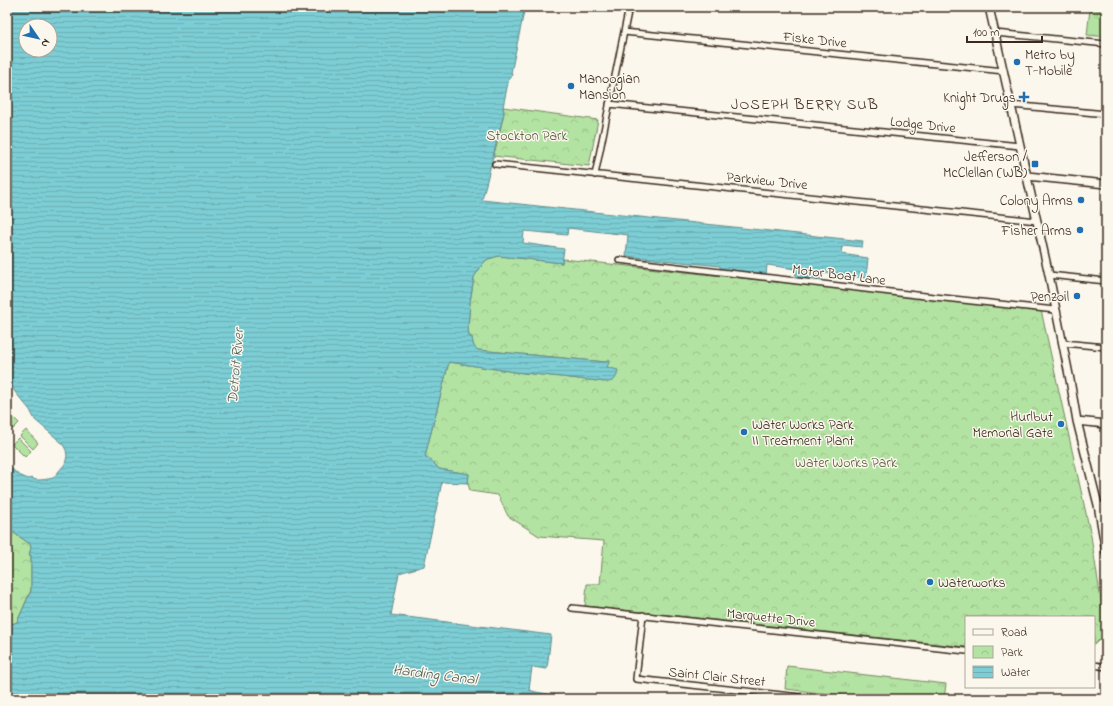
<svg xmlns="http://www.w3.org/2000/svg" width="1113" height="706" font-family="'Indie Flower',sans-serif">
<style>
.grass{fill:url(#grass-tufts);stroke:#778660}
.park{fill:url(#park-crowns);stroke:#778660}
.pitch{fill:#b3e3a2;stroke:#778660}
.water{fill:url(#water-rules);stroke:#628c8b;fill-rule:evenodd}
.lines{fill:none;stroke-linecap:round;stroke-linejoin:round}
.street-casing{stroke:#3b2a1e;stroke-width:8}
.secondary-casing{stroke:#3b2a1e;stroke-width:10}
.street{stroke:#fbf7ec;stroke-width:5}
.secondary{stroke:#fbf7ec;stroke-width:7}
.poi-dot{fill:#1f6fb2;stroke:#fbf7ec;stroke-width:1.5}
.labels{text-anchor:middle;stroke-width:3;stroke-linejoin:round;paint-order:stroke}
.street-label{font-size:14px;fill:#3b2a1e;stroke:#fbf7ec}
.poi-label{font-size:14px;fill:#3b2a1e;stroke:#fbf7ec;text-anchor:end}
.park-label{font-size:14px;fill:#59583f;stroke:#fbf7ec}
.neighbourhood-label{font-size:15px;letter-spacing:1px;fill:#3b2a1e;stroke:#fbf7ec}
.water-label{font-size:15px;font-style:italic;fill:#4e5b55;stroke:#fbf7ec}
</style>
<defs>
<pattern id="grass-tufts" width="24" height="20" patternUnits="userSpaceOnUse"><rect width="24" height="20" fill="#b3e3a2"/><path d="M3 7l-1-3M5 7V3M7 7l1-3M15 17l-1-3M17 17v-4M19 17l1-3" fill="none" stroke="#9bc38b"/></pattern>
<pattern id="park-crowns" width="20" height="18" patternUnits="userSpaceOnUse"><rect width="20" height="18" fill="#b3e3a2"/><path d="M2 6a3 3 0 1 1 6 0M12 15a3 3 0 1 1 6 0" fill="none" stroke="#9bc38b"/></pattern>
<pattern id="water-rules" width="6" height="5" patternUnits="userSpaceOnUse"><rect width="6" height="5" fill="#7ccdd4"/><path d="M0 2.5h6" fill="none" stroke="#6cb0b6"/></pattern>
</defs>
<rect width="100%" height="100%" fill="#fbf7ec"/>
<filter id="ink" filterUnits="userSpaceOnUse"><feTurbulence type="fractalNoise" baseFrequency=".025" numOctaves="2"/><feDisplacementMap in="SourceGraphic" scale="8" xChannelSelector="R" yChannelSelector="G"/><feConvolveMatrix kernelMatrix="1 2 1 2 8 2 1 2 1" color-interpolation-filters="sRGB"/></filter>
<g filter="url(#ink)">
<path class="grass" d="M1090 9 1106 11V37L1087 35Z
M787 666 946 684 944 699H875L785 689Z"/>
<path class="park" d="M503 107 598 120 589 166 493 156 496 148 504 113Z
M499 256 562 263 563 259 1041 310 1091 536 1106 632 1100 639 1094 645V617H966V647L585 606 587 584H600L604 541 539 536 508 516 498 495 470 491 468 483 469 474 439 469 431 460 425 456 449 362 515 372 607 382 606 362 478 350C473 347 473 344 472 338L469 336 468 328 470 302 474 277 484 262 488 259Z
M7 528 30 544 31 548 29 555H31V590L17 622 7 626Z"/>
<path class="pitch" d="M7 411 19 423 13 429 7 423Z
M26 430 38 443 33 449 20 436Z
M18 438 31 451 25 457 12 444Z"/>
<path class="water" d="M7 7H525L511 73H512L511 78H509L503 107 504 113 482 200 863 241 862 247 843 245 842 254 868 258 866 278 823 273 822 281 795 279 796 269 767 265 766 276 720 271V266L626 256 628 235 568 228 567 235 524 231 523 243 564 249 562 263 499 256 488 259 484 262 474 277 470 302 468 328 469 336 472 337C473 344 473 347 478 350L606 362 608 359 610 360 607 367 618 370C617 377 615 382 607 382L515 372 449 362 425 456 431 460 439 469 469 474 468 483 442 482 424 566 399 573 391 615 551 635 547 669 532 667 529 690 536 692 578 699H7V626L17 622 31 591V555H29L31 548 30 544 7 528V465L19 475 28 479C33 477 33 480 38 480 43 480 48 479 53 478L65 464 67 456 66 450 62 443 35 420 30 410 15 392 7 378ZM26 26H50V50H26Z"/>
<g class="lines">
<g class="street-casing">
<path id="street" d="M624 32 1004 71
M995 33 1106 44
M609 104 1020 146
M1011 105 1106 114
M495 164 1037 221
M595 175 629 7
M619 260 916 295 1055 310
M1049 275 1106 281
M1063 343 1106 347
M1098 505 1106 506
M572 608 966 651
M643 615 636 679 819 699
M1094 665 1106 667"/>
</g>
<g class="secondary-casing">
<path id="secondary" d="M989 7 1049 275 1070 380 1077 421 1098 505 1106 552
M1027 176 1106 184
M1077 421 1106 424"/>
</g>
<use href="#street" class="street"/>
<use href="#secondary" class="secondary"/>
</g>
</g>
<g class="poi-dot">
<circle cx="1017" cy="62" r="4"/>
<circle cx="571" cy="86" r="4"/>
<path d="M1022 91h4v4h4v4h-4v4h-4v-4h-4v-4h4z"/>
<rect x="1031" y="160" width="8" height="8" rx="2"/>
<circle cx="1081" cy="200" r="4"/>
<circle cx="1080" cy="230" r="4"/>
<circle cx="1077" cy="296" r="4"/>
<circle cx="1061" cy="424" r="4"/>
<circle cx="744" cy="432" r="4"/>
<circle cx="930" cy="582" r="4"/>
</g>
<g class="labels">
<g class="street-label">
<text transform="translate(815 39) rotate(6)" y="5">Fiske Drive</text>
<text transform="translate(923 124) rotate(6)" y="5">Lodge Drive</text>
<text transform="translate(767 180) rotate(6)" y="5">Parkview Drive</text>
<text transform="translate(839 274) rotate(7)" y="5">Motor Boat Lane</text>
<text transform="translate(771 617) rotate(6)" y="5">Marquette Drive</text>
<text transform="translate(717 676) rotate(6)" y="5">Saint Clair Street</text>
</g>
<g class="poi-label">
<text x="1025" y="59" text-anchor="start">Metro by<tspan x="1025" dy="16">T-Mobile</tspan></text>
<text x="579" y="83" text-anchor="start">Manoogian<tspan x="579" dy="16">Mansion</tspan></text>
<text x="1016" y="102">Knight Drugs</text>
<text x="1027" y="161">Jefferson /<tspan x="1027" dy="16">McClellan (WB)</tspan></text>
<text x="1073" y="205">Colony Arms</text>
<text x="1072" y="235">Fisher Arms</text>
<text x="1069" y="301">Penzoil</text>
<text x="1053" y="421">Hurlbut<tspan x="1053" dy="16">Memorial Gate</tspan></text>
<text x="752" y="429" text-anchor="start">Water Works Park<tspan x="752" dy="16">II Treatment Plant</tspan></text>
<text x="938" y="587" text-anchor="start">Waterworks</text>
</g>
<g class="park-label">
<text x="527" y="140">Stockton Park</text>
<text x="846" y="467">Water Works Park</text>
</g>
<g class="neighbourhood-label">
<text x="805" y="109">JOSEPH BERRY SUB</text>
</g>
<g class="water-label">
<text transform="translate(235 366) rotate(-85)" y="5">Detroit River</text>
<text transform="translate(435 674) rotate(7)" y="5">Harding Canal</text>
</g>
</g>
<rect width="1113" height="706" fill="none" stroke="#fbf7ec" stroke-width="24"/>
<rect x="12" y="12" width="1089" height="682" fill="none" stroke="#3b2a1e" stroke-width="1.5" filter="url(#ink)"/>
<rect x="965" y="616" width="130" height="72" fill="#fbf7ec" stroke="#aea59a"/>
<rect x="973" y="629" width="20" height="6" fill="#fbf7ec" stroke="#aea59a"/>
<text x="1001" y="636" font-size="12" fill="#3b2a1e">Road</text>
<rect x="973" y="646" width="20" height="12" fill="url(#park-crowns)" stroke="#aea59a"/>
<text x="1001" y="656" font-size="12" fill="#3b2a1e">Park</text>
<rect x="973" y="666" width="20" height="12" fill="url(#water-rules)" stroke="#aea59a"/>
<text x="1001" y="676" font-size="12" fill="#3b2a1e">Water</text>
<g transform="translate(38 38) rotate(124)"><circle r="19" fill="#fbf7ec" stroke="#aea59a"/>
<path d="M0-3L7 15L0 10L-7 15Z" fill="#1f6fb2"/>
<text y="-6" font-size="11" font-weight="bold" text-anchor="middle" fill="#3b2a1e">N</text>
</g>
<path d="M967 36v6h75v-6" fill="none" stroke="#3b2a1e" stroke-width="2"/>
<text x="973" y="36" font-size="12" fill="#3b2a1e" stroke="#fbf7ec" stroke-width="3" paint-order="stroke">100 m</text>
</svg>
